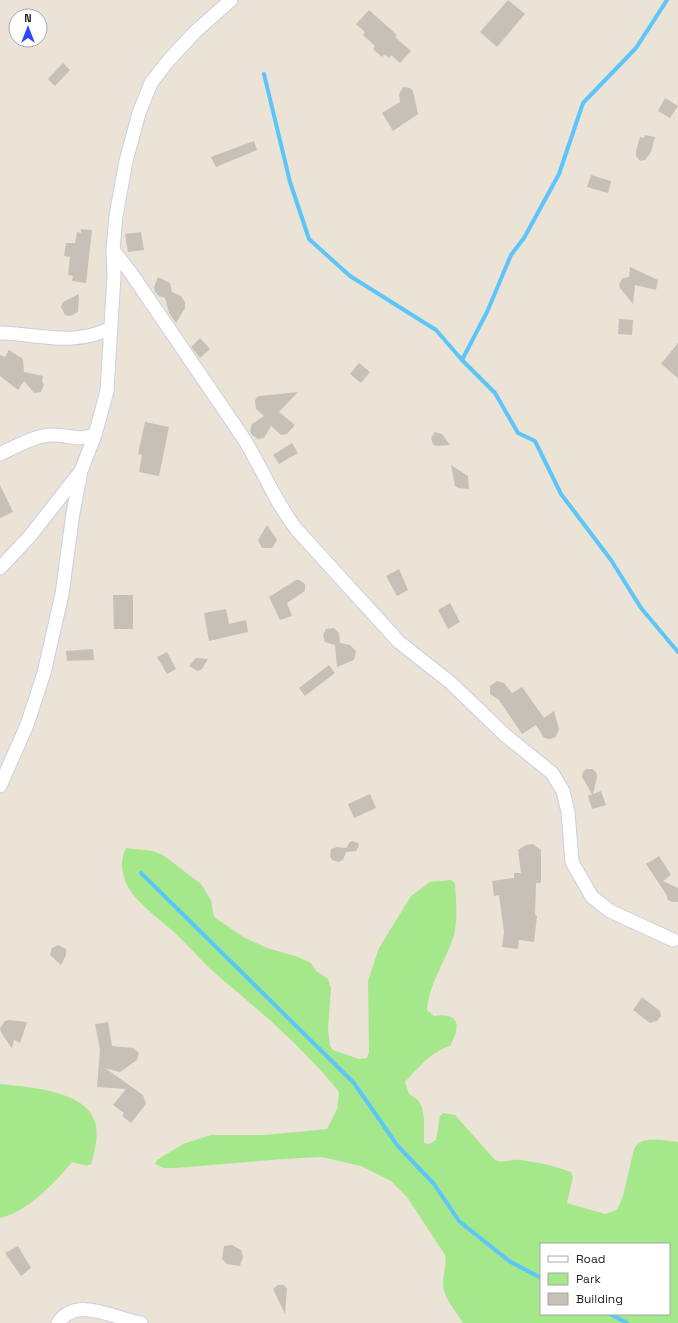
<svg xmlns="http://www.w3.org/2000/svg" width="678" height="1323" font-family="'Space Grotesk',sans-serif">
<style>
.green{fill:#a5e88b;fill-rule:evenodd}
.lines{fill:none;stroke-linecap:round;stroke-linejoin:round}
.stream{stroke:#5cc5fa;stroke-width:4}
.building{fill:#c6c0b6}
.street-casing{stroke:#cbcee2;stroke-width:15}
.street{stroke:#fff;stroke-width:13}
</style>
<rect width="100%" height="100%" fill="#ebe3d6"/>
<path class="green" d="M126 848 153 851 163 855 201 884 211 900 214 917 245 938 267 948 298 957 311 963 316 971 328 979 331 988 328 1029 330 1046 333 1050 359 1059 367 1058 369 1052 368 981 379 948 411 896 430 882 451 880 455 883C456 900 458 918 454 935 446 961 429 983 427 1010L434 1016C460 1012 461 1026 450 1046 432 1051 417 1069 405 1082L409 1094 418 1100 422 1107 424 1119V1143L429 1144 436 1140 440 1116 443 1113 455 1115 495 1160C504 1164 510 1159 519 1160 538 1162 554 1166 571 1172L573 1177 567 1203 605 1214 617 1210 623 1196 634 1149C642 1134 664 1141 678 1142V1323H463C456 1311 443 1298 443 1283 443 1273 447 1266 445 1255L407 1197 391 1181 361 1166 322 1157 283 1159 176 1168H164L155 1164 157 1160 183 1144 211 1135H265L327 1129 337 1109 339 1092C303 1047 261 1012 217 975 202 962 190 947 176 934 161 920 136 903 127 885 121 872 120 860 126 848ZM541 1244H669V1314H541Z
M0 1084C27 1087 86 1090 95 1122 99 1135 95 1151 91 1164L87 1166 72 1162C55 1183 27 1212 0 1218Z"/>
<g class="lines">
<path class="stream" d="M264 74 290 182 309 239 350 276 436 330 462 360 495 393 518 433 535 441 561 494 611 560 641 608 678 652
M462 360 487 312 511 255 524 238 559 174 583 103 636 48 667 0
M141 873 354 1083 397 1145 434 1184 459 1221 509 1261 541 1278
M610 1314 627 1323"/>
</g>
<path class="building" d="M508 0 525 14 497 47 480 32Z
M369 10 397 35 395 37 411 51 400 63 391 55 389 58 384 54 382 57 373 49 375 46 363 35 365 32 356 24Z
M63 63 70 70 55 86 48 79Z
M403 87 410 88 413 91 418 114 393 131 382 113 400 102 399 94Z
M665 98 678 106 670 118 658 111Z
M645 135 655 137 651 152 645 160 640 161 636 156V151L640 137 644 138Z
M254 141 257 150 216 167 211 157Z
M591 175 611 181 608 193 587 187Z
M81 229 92 230 86 283 72 281 73 276 68 275 70 257 64 256 66 243H75L77 232 81 233Z
M141 232 144 250 128 252 125 234Z
M630 267 658 280 656 290 635 285 633 304 620 288 619 284 623 278 629 277Z
M158 277 170 283 172 292 181 296 185 302V308L176 323 169 313 165 298 159 296 155 292 154 287Z
M79 294 78 312 70 316 65 315 61 307 63 302Z
M619 319 633 320 632 335 618 334Z
M200 338 210 349 200 358 191 347Z
M678 343V378L661 364Z
M9 350 23 359 24 372 43 376 42 381 44 385 41 392 34 393 24 381 18 390 0 376V355L5 357Z
M359 363 370 372 361 383 350 374Z
M298 392 279 412 295 425 287 434 281 435 271 426 264 438 258 439 252 435 250 431 252 424 264 416 256 409 255 401 256 398 259 396Z
M145 422 169 427 159 476 139 472 142 455 138 454Z
M435 432 442 434 450 445 436 446 433 444 431 438Z
M292 443 298 453 279 464 273 455Z
M451 465 468 476 469 489 458 488 455 486Z
M0 485 13 512 0 518Z
M267 525 277 540 272 548H262L258 540Z
M399 569 408 590 397 596 386 576Z
M296 580H299L305 584V591L287 603 292 616 280 620 269 597Z
M113 595H133V629H114Z
M450 603 460 622 448 629 438 610Z
M226 609 229 624 246 620 248 632 209 641 204 613Z
M334 628 339 633 340 643 350 645 356 651 354 660 337 667 335 645 325 642 323 635 326 629Z
M93 649 94 660 67 661 66 651Z
M167 652 176 669 167 674 157 657Z
M196 658 208 659 202 669 198 671 189 666Z
M329 665 335 673 305 696 299 688Z
M497 681 504 683 512 693 522 687 544 718 554 711 559 729 556 737 550 739 544 738 536 725 522 734 499 700 490 694V686Z
M586 769H592L596 772 597 777 593 794 601 791 606 805 592 809 588 796 592 794 582 777 583 772Z
M370 794 376 808 354 818 348 804Z
M352 841 358 843 359 846 356 851 346 852 343 860 339 862 332 860 330 856 331 849 337 847 346 848 350 842Z
M533 844 541 850V883H536L535 915 537 916 534 942 519 940 518 949 502 947 504 932 499 895 494 896 492 881 514 878V873H521L518 850 526 845Z
M659 856 671 875 663 881 678 888V902H672L668 900 666 894 646 864Z
M58 945 66 949V955L61 965 50 955 52 948Z
M642 997 660 1011 661 1016 657 1021 650 1023 633 1010Z
M9 1020 27 1022 20 1043 14 1040 12 1049 1 1032 0 1028 5 1021Z
M108 1022 112 1046 133 1048 139 1053 137 1060 120 1072 105 1068 143 1095 146 1104 131 1123 122 1116 124 1113 113 1105 126 1089 97 1087 100 1050 95 1024Z
M232 1245 241 1250 243 1257 240 1266 227 1264 222 1259 224 1246Z
M18 1246 31 1268 21 1276 5 1253Z
M278 1285H284L287 1289 285 1314 273 1289Z"/>
<g class="lines">
<g class="street-casing">
<path id="street" d="M113 250 131 273 242 436C262 467 274 501 297 530L399 642 451 683 505 735 552 773 563 791 568 812 572 862 592 897 610 911 673 940
M0 333C40 334 73 347 111 328
M0 454C15 447 35 435 53 435 70 435 76 441 95 435
M0 568 30 536 81 471
M0 786 27 725 44 673 62 594 73 513 81 471 95 435 107 391 114 276 113 250 116 216 126 161 139 113 151 83 168 61 196 31 231 0
M58 1323C77 1295 115 1319 141 1323"/>
</g>
<use href="#street" class="street"/>
</g>
<rect x="540" y="1243" width="130" height="72" fill="#ffffff" stroke="#a8a8a8"/>
<rect x="548" y="1256" width="20" height="6" fill="#ffffff" stroke="#a8a8a8"/>
<text x="576" y="1263" font-size="12" fill="#262626">Road</text>
<rect x="548" y="1273" width="20" height="12" fill="#a5e88b" stroke="#a8a8a8"/>
<text x="576" y="1283" font-size="12" fill="#262626">Park</text>
<rect x="548" y="1293" width="20" height="12" fill="#c6c0b6" stroke="#a8a8a8"/>
<text x="576" y="1303" font-size="12" fill="#262626">Building</text>
<g transform="translate(28 28)"><circle r="19" fill="#ffffff" stroke="#a8a8a8"/>
<path d="M0-3L7 15L0 10L-7 15Z" fill="#2f48ff"/>
<text y="-6" font-size="11" font-weight="bold" text-anchor="middle" fill="#262626">N</text>
</g>
</svg>
